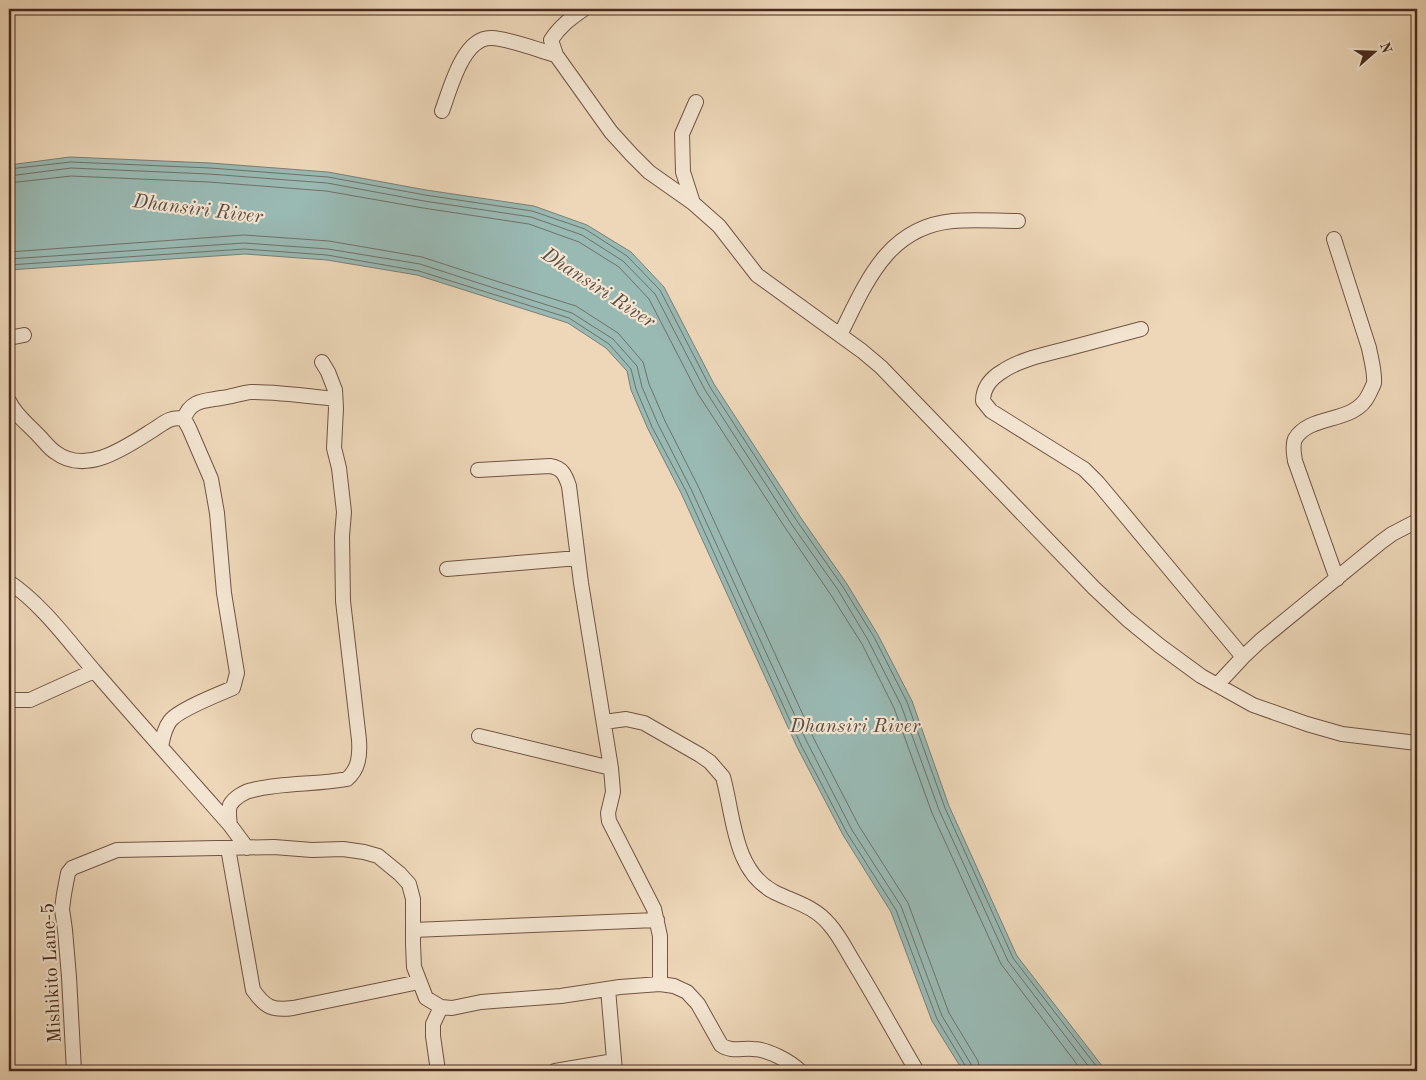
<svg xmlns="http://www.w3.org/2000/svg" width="1426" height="1080" font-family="'Old Standard TT',serif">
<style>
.water{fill:#99b9b3;stroke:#797f77}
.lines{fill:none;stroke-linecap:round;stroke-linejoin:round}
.shore{stroke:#707168;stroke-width:1}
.minor-casing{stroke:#715443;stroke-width:16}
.minor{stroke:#f3e5d1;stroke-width:14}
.labels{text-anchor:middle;stroke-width:4.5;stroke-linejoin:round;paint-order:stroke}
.street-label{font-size:19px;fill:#48291c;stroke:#f3e5d1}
.water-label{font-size:20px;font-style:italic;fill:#5c4d42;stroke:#f3e5d1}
</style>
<rect width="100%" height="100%" fill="#edd7b8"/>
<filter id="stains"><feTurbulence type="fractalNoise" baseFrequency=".004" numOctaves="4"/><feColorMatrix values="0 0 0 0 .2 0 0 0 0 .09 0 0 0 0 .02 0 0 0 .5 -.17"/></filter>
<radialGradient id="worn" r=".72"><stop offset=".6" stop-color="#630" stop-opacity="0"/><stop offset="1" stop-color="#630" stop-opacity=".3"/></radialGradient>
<path class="water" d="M70 157 210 163 328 172 426 190 534 206 587 225 631 252 664 287 714 384 801 518 847 584 878 635 912 701 949 806 1017 956 1106 1071H963L932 1021 891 912 843 835 797 747 681 493 648 429 631 390 627 371 606 348 568 323 417 275 327 260 245 254 9 270V165Z"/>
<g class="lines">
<path class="shore" d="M9 169 71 162 210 168 328 177 425 195 532 211 585 229 627 256 660 290 710 387 797 521 843 587 874 637 907 702 945 808 1013 958 1100 1071
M9 176 71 168 209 174 327 183 424 201 531 217 582 235 623 261 655 294 705 390 792 525 838 590 868 640 901 705 939 810 1008 961 1092 1071
M9 183 71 176 209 182 326 191 423 208 529 224 579 242 619 267 649 299 698 394 786 529 831 595 862 644 894 708 932 813 1001 964 1082 1071
M9 252 244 235 329 241 422 257 499 282 576 306 618 333 643 362 649 384 665 421 698 486 814 739 859 826 908 903 949 1013 978 1061 980 1071
M9 259 244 243 328 249 420 264 497 289 572 313 613 339 637 366 642 387 658 424 691 489 807 742 852 830 901 906 942 1016 971 1064 973 1071
M9 265 244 249 327 255 419 271 569 318 609 344 631 369 636 389 652 427 686 491 801 745 847 833 896 910 937 1019 966 1067V1071"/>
<g class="minor-casing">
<path id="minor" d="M584 9C571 18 560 26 551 40L556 55 611 132 632 155 649 172 693 203
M696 102 682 134 683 172 693 203 719 226 757 275 862 351 881 367 1094 588 1127 619 1160 646 1201 676 1253 705 1307 724 1342 734 1417 743
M442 111C450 90 463 36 492 38 510 39 538 50 556 55
M1334 239 1369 348C1371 359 1375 372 1374 383 1373 386 1371 390 1369 394 1355 425 1310 413 1295 439 1292 446 1294 454 1295 461L1337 579
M1141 329C1115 336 1088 343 1062 350 1043 355 1019 360 1003 371 991 378 983 387 983 401L991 411 1084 469 1098 483 1243 657
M840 335C866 283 887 227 953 221 974 219 997 221 1018 221
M9 338 24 335
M9 401C15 415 29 425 39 436 44 441 49 448 55 452 86 476 126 447 153 430 164 423 170 416 184 419L189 428 211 479 217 513 224 593 237 673 233 688C219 694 178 710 170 721 164 729 163 737 161 747
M184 419C190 400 204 401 221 398 231 397 241 393 251 392 279 392 307 396 335 399
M478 470 550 466C562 468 565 474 569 486L581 583 611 768 613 792 608 813 609 821 654 909 660 936V984
M447 569 578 558
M9 582C44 606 68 641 96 673 140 724 185 774 230 825L247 848
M1217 685 1243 657 1260 641 1381 542 1392 534 1417 521
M9 700H30L94 671
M604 722 626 719 644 723 700 755 710 762 723 777C734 816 733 870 774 892 794 902 814 906 829 924 840 936 847 952 856 966 876 999 895 1034 915 1068
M479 736 611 768
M230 825C229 818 228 811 230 805 234 798 245 791 253 790 283 782 316 785 347 779 359 769 360 755 359 740L343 601 342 536 344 512 339 468 334 448 336 408 335 390 328 372 322 362
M228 848 253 990C265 1007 272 1011 293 1008L419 982
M413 930 657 920
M608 989 615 1071
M74 1071 69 977 65 930 62 909 64 894 68 873 72 868 117 850 274 847 312 850 343 849 364 852 378 856 400 874 409 884 413 899V944L414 967 426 998 441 1007 452 1008 481 1002 561 996 620 987 660 984 674 986 687 992 698 1004 721 1045C731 1052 741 1048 753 1049 767 1049 790 1061 800 1071
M438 1071 433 1036V1024L441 1007
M555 1071 614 1061"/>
</g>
<use href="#minor" class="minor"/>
</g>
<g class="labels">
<g class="street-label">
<text transform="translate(50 973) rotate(-93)" y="7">Mishikito Lane-5</text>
</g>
<g class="water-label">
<text transform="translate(198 208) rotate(7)" y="7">Dhansiri River</text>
<text transform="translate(599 287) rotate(33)" y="7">Dhansiri River</text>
<text x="855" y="732">Dhansiri River</text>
</g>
</g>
<rect width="1426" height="1080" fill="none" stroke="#edd7b8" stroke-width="30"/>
<rect x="10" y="10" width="1406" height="1060" fill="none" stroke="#48291c" stroke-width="2.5"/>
<rect x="15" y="15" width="1396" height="1050" fill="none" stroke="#48291c"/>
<g transform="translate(1374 52) rotate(70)" stroke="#f3e5d1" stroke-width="4" paint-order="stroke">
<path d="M0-4L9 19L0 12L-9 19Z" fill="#48291c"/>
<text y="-8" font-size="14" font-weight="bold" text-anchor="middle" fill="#48291c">N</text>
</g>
<rect width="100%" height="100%" filter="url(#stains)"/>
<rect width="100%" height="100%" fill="url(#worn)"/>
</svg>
